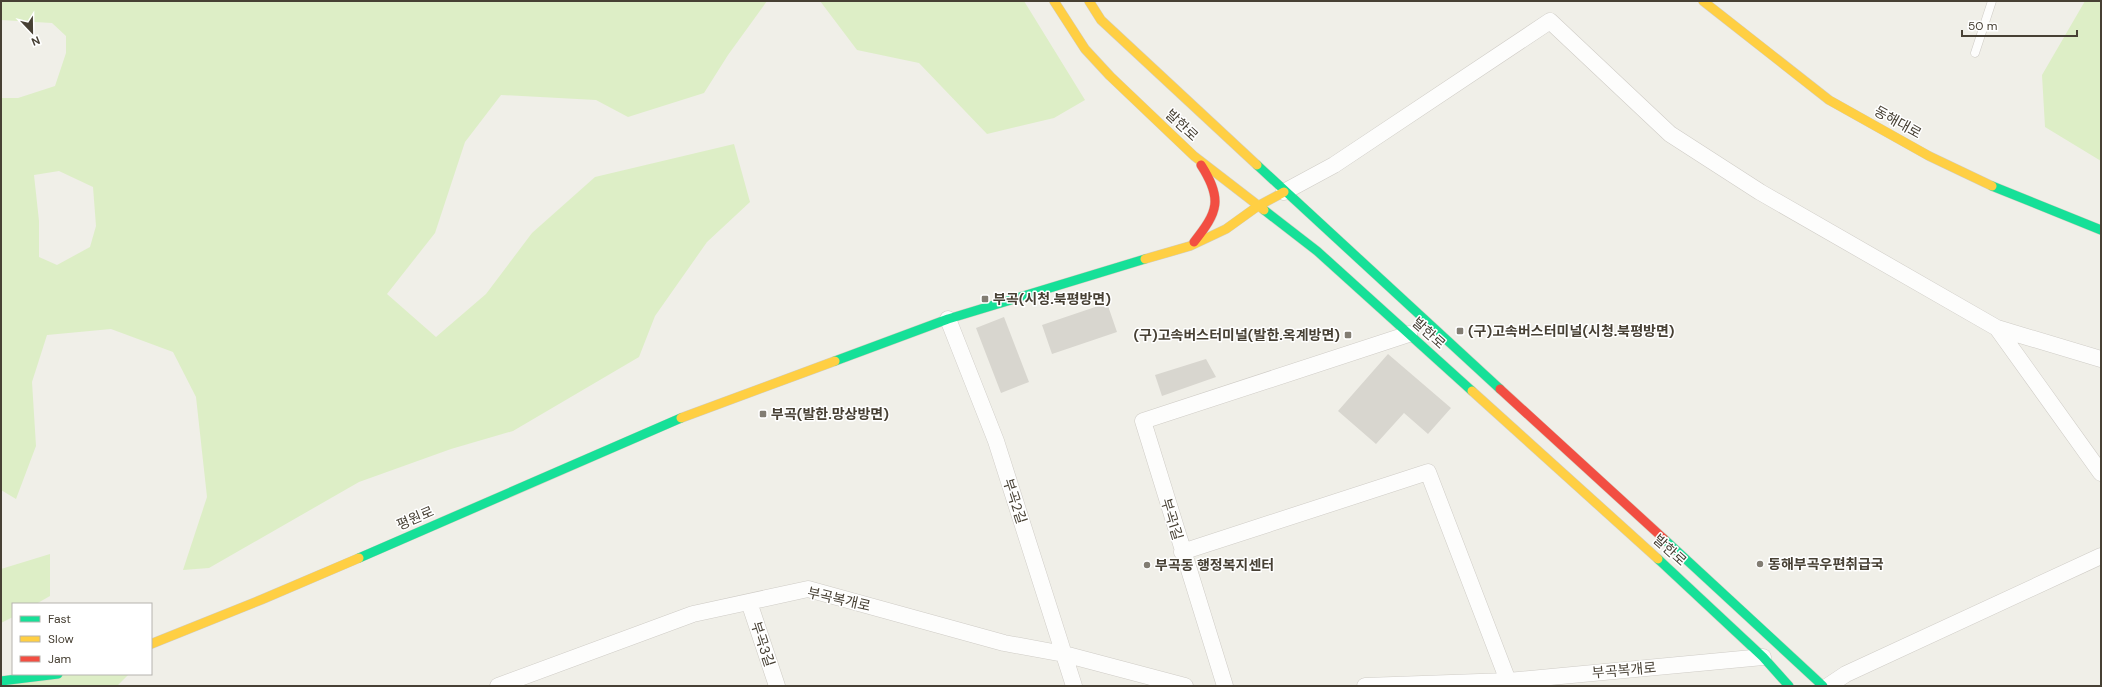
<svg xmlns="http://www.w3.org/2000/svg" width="2102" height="687" font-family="'DM Sans','Noto Sans KR',sans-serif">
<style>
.green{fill:#ddeec6;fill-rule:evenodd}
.building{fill:#d8d6cf}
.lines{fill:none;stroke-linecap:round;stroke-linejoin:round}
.lane-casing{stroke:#cfccc6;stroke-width:9}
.street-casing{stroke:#cfccc6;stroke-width:17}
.fast-casing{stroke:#d2cec0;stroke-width:10}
.slow-casing{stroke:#d2cec0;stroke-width:10}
.jam-casing{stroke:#d2cec0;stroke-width:10}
.lane{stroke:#fdfdfc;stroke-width:8}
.street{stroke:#fdfdfc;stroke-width:16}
.fast{stroke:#16e098;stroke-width:9}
.slow{stroke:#ffcf43;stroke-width:9}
.jam{stroke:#f24e42;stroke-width:9}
.poi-dot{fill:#827d73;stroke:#fff;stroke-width:1.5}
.labels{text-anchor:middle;stroke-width:3;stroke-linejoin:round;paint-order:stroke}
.street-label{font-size:14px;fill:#474034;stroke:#fff}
.poi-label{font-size:14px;font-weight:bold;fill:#474034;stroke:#fff;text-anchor:start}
</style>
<rect width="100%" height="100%" fill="#f0efe8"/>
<path class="green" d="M1 1H767L728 55 704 93 628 117 596 100 501 95 465 142 435 233 387 294 436 337 486 294 532 233 595 177 734 144 750 202 707 242 655 316 639 357 513 431 451 449 359 482 209 568 183 570 207 497 196 397 173 352 111 329 47 335 32 382 36 446 16 499 1 490V98H18L55 86 66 53V36L52 23 1 20ZM59 171 93 187 96 226 90 247 57 265 39 257V221L34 175Z
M820 1H1024L1085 100 1054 118 987 134 919 63 857 50Z
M2085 1H2101V161L2045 127 2042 75Z
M50 554V596L36 604H13V617L1 623V569Z
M58 674H129L117 686H1Z"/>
<path class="building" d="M1107 303 1117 332 1052 354 1042 325Z
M1004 317 1029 382 1001 393 976 328Z
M1388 354 1451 408 1428 434 1404 413 1376 444 1338 411Z
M1206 359 1216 377 1162 396 1155 375Z"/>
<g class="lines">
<g class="lane-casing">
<path id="lane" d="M1975 53 1992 1"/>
</g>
<g class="street-casing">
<path id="street" d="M1284 192 1334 165 1550 21 1670 134 1760 192 1997 328 2101 473
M948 319 996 441 1074 686
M1997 328 2101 359
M1182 552 1428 472 1510 686
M749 602 777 686
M498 686 693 614 808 589 1004 643 1064 654 1185 686
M1225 686 1143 421 1409 334
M1365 686 1508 681 1763 657
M1828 686 1846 674 2101 556"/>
</g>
<g class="fast-casing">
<path id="fast" d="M1257 165 1500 389
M1992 186 2101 230
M1264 210 1317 251 1472 391
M835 361 948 319 1145 259
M1664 539 1823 686
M359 558 681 418
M1658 559 1763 657 1789 686
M1 681 58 674"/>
</g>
<g class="slow-casing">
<path id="slow" d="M1054 1 1085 49 1110 76 1194 156 1264 210
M1089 1 1101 20 1257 165
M1703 1 1829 100 1929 156 1992 186
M1145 259 1190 246 1226 229 1258 206 1284 192
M1472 391 1658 559
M681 418 835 361
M151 644 263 599 359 558"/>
</g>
<g class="jam-casing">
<path id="jam" d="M1194 242C1218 212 1223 199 1201 165
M1500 389 1664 539"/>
</g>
<use href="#lane" class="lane"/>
<use href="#street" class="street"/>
<use href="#fast" class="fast"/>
<use href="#slow" class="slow"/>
<use href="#jam" class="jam"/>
</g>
<g class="poi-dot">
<rect x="981" y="295" width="8" height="8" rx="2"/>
<rect x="1456" y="327" width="8" height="8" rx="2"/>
<rect x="1344" y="331" width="8" height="8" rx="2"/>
<rect x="759" y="410" width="8" height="8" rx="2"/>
<circle cx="1760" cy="564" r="4"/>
<circle cx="1147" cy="565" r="4"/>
</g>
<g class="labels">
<g class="street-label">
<text transform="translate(1898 122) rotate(29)" y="5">동해대로</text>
<text transform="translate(1182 125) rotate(43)" y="5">발한로</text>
<text transform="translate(1429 333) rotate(42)" y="5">발한로</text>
<text transform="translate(1015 501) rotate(72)" y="5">부곡2길</text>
<text transform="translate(415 518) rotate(-23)" y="5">평원로</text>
<text transform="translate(1172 519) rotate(73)" y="5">부곡1길</text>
<text transform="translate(1670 550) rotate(42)" y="5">발한로</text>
<text transform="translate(839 599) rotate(13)" y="5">부곡복개로</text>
<text transform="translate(763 644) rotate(72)" y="5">부곡3길</text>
<text transform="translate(1624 670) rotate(-5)" y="5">부곡복개로</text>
</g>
<g class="poi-label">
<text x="993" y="304">부곡(시청.북평방면)</text>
<text x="1468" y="336">(구)고속버스터미널(시청.북평방면)</text>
<text x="1340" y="340" text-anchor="end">(구)고속버스터미널(발한.옥계방면)</text>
<text x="771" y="419">부곡(발한.망상방면)</text>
<text x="1768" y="569">동해부곡우편취급국</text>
<text x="1155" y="570">부곡동 행정복지센터</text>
</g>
</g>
<rect width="2102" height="687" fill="none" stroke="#474034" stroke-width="4"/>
<rect x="12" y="603" width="140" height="72" fill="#ffffff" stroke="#b5b3ae"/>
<rect x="20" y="616" width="20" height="6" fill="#16e098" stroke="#b5b3ae"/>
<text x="48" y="623" font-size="12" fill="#474034">Fast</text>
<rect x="20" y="636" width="20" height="6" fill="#ffcf43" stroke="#b5b3ae"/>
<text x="48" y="643" font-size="12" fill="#474034">Slow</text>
<rect x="20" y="656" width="20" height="6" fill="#f24e42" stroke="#b5b3ae"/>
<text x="48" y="663" font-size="12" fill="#474034">Jam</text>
<g transform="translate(32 32) rotate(158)" stroke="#ffffff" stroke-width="3" paint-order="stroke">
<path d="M0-3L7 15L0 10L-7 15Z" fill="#474034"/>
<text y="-6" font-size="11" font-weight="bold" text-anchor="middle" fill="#474034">N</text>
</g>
<path d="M1962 30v6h115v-6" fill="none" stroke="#474034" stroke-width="2"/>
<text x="1968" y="30" font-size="12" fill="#474034" stroke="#ffffff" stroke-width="3" paint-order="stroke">50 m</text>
</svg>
